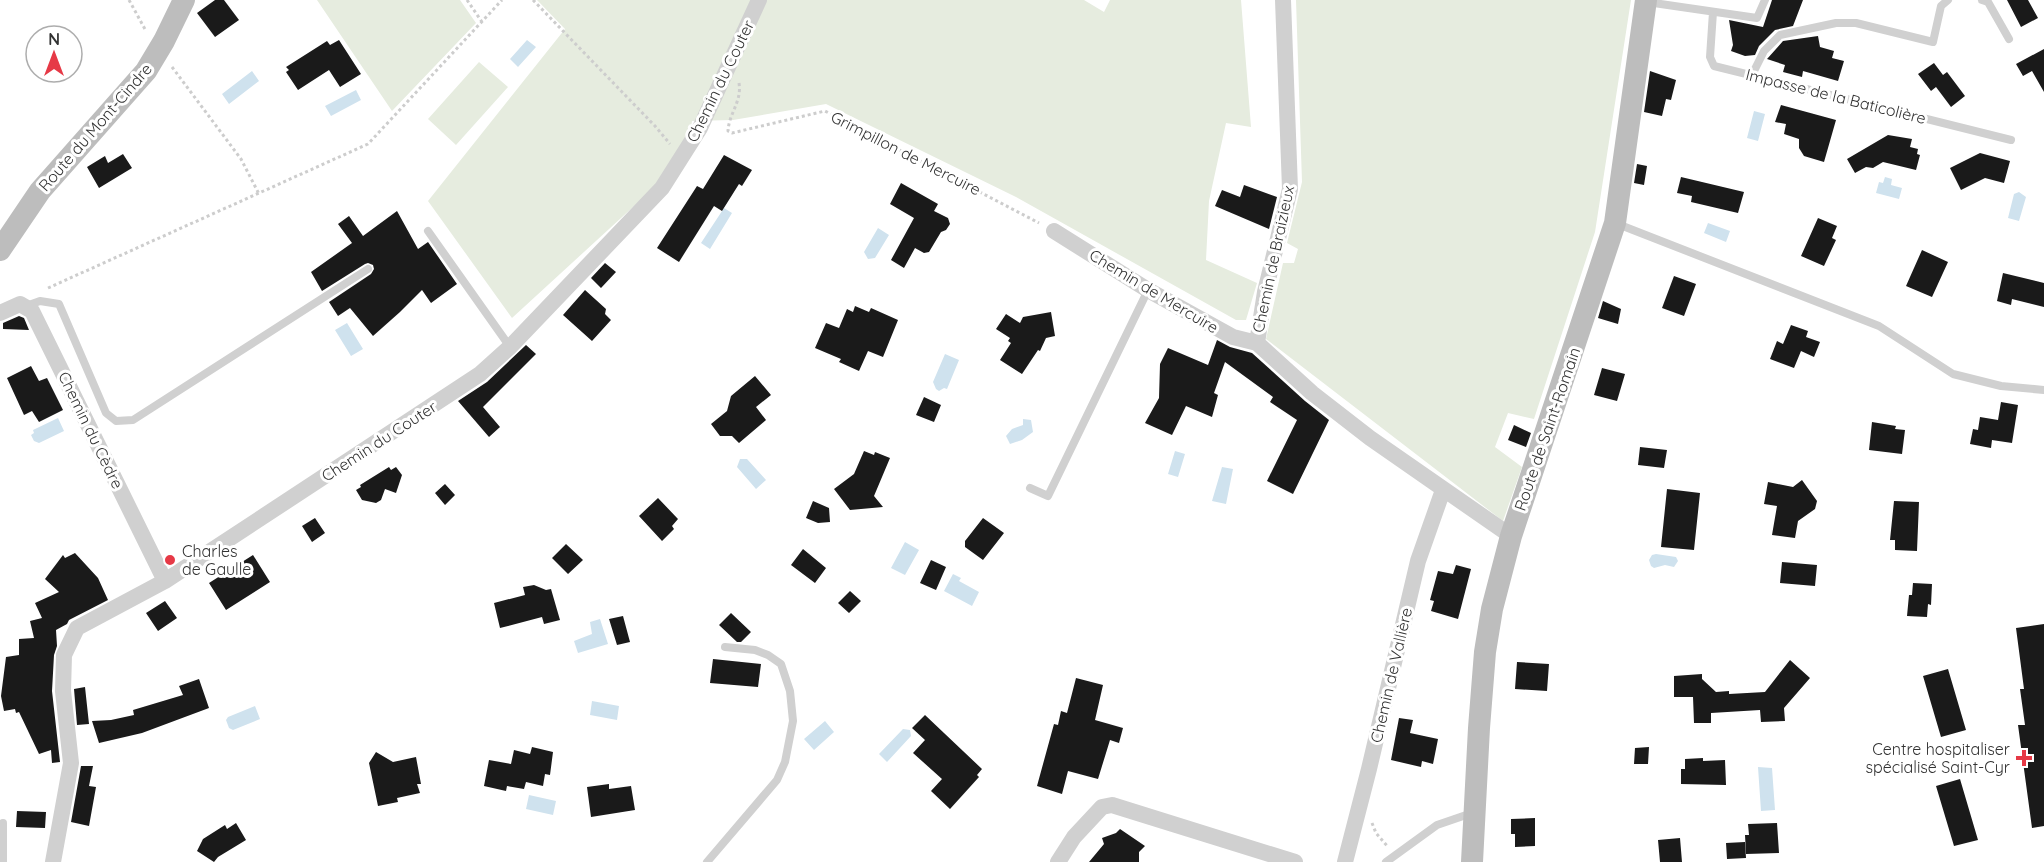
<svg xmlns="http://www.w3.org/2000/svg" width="2044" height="862" font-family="Quicksand,sans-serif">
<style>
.green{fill:#e6ecdf}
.water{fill:#cfe2ee}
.building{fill:#1a1a1a}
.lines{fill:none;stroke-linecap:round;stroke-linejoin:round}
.path{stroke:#cdcdcd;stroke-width:3;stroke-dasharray:3 3;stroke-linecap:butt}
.lane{stroke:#d0d0d0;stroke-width:8}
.street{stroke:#d0d0d0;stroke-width:16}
.secondary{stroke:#bdbdbd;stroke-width:22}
.poi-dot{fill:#e63946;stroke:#fff;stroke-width:2}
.labels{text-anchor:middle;stroke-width:6;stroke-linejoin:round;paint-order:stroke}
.street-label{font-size:16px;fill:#333;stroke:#fff}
.poi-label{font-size:16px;fill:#333;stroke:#fff;text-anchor:start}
</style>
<rect width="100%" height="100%" fill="#fff"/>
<path class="green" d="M317 0H460L476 23 392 111Z
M537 0H1084L1104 12 1110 0H1241L1251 127 1226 123 1209 201 1206 260 1257 283 1246 320H1236L1016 197 826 104 733 120 692 121 689 139 657 185 512 318 428 201 565 29Z
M1296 0H1631L1595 232 1534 419 1508 413 1495 447 1522 467 1503 521 1266 339 1283 263H1294L1298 249 1287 243 1302 182Z
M479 62 508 87 456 145 428 119Z"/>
<path class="water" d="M527 40 536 47 518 67 510 59Z
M252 71 259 81 229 104 222 94Z
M356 90 361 100 331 116 325 106Z
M1754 111 1765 114 1758 141 1747 138Z
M1885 177 1892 179 1891 185 1902 188 1899 199 1876 193 1879 182 1883 183Z
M2019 192 2026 197 2019 221 2008 218 2014 194Z
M724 208 732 213 710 249 701 243Z
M1708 223 1730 231 1726 242 1704 233Z
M878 228 889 235 875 258 868 259 864 252Z
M347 323 363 349 351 356 335 330Z
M945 354 959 360 947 389 944 388 939 391 936 389 933 382Z
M58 418 64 431 39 443 34 441 31 435 34 433 33 430Z
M1023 419 1031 420 1033 432 1022 440 1010 444 1006 436 1012 429 1023 425Z
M1175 451 1185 454 1178 477 1168 474Z
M740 459H747L766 480 756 489 737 467Z
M1222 467 1233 469 1226 504 1212 501Z
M905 542 919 550 905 575 891 568Z
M1656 554 1676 557 1678 561 1674 567 1665 565 1654 568 1651 566 1649 560 1652 555Z
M953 574 961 578 959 581 979 592 972 606 944 591Z
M600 619 608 644 578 653 574 641 592 634 590 622Z
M592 701 619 706 617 720 590 715Z
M255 706 260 719 233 730 229 728 226 720 228 717Z
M825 721 834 732 814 750 804 739Z
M903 729 910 730 911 736 887 762 879 754Z
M1758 767 1772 768 1775 810 1761 811Z
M529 795 556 801 553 815 526 809Z"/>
<path class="building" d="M215 0H224L239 20 215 37 197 13Z
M1772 0H1803L1793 26 1775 30 1759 46 1755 55 1745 56 1731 51 1733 45 1729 20 1763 27Z
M2007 0H2028L2038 18 2021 27Z
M1818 36 1820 47 1834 51 1832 58 1844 61 1838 81 1803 71 1802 77 1783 72 1785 65 1767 59 1783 41Z
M339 40 361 74 340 87 329 70 298 90 286 72 289 70 286 67 327 41 330 45Z
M2044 49V92L2032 71 2023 76 2016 64Z
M1934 63 1943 75 1947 72 1965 96 1951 107 1936 87 1931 91 1918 74Z
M1650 71 1676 80 1671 100 1666 99 1662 116 1644 112Z
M1781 105 1836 120 1824 162 1804 156 1799 148V139L1784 134 1786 124 1775 122Z
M1888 135 1912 139 1910 147 1918 149 1917 154 1920 155 1916 170 1883 162 1873 168 1866 167 1855 173 1847 159Z
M1980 153 2010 161 2004 183 1985 178 1961 190 1950 168Z
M123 154 132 168 99 188 87 167 105 156 108 163Z
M724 155 752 170 742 186 739 184 722 211 714 206 679 262 657 248 697 186 703 189Z
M1637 164 1647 166 1644 185 1634 183Z
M1681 177 1744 192 1738 213 1691 202 1692 196 1677 193Z
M901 183 938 204 934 211 948 218 950 224 946 230 941 232 929 252 924 253 915 248 904 268 891 260 914 218 890 204Z
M1244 185 1277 197 1269 229 1215 206 1222 190 1240 197Z
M397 211 418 249 428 242 457 284 431 303 422 290 400 312 373 336 350 308 338 316 329 302 371 274 374 269 373 265 368 263 365 264 322 291 311 272 352 243 338 224 349 216 363 236Z
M1818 218 1837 226 1832 238 1836 240 1824 266 1801 256Z
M1922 250 1948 262 1932 297 1906 286Z
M605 263 616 272 601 288 591 278Z
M2003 273 2044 283V307L2012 299 2011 305 1997 301Z
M1674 276 1696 284 1684 316 1662 308Z
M585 290 606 309 605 314 611 320 592 341 563 315Z
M1603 301 1621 309 1618 324 1598 318Z
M855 306 869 312 871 308 898 320 883 357 868 351 859 371 839 362 841 359 815 348 826 323 839 328 847 309 853 312Z
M1051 312 1055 336 1046 338 1040 351 1038 350 1022 374 1000 360 1011 343 1008 341 1010 338 996 329 1006 314 1020 323 1023 317Z
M19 316 24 318 29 330 3 329V323Z
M1791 325 1808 331 1806 337 1820 342 1814 357 1801 351 1794 368 1770 359 1777 341 1783 344Z
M1217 340 1230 347 1252 353 1305 401 1329 420 1293 494 1267 481 1297 420 1270 402 1273 397 1225 362 1214 393 1218 395 1212 417 1186 406 1172 435 1145 423 1159 398 1160 364 1168 348 1208 365Z
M526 345 536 354 483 407 500 427 489 437 458 401 487 382Z
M31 366 39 381 47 378 63 410 39 422 32 411 24 415 7 378Z
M1602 368 1625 374 1617 401 1594 395Z
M755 376 771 395 756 407 766 420 739 443 732 436H720L711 424 727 411 731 396Z
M924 397 941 405 934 422 916 415Z
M2001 402 2018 405 2012 443 1992 440 1991 448 1970 444 1973 429 1978 430 1980 417 1998 420Z
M1872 422 1896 426 1895 429 1905 430 1902 454 1869 450Z
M1514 425 1531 433 1526 447 1508 440Z
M1640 447 1667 450 1664 468 1638 465Z
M864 451 874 455 875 452 890 458 874 496 883 507 850 510 834 489 854 474Z
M389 467 391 470 396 467 402 475 396 493 385 489 381 500 376 503 362 500 356 490 361 487 360 485Z
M1802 480 1817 501 1815 509 1798 521 1795 538 1772 535 1777 506 1764 504 1768 482 1793 487Z
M445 484 455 495 445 505 435 493Z
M1667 489 1700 493 1694 550 1661 547Z
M658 498 678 519 672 526 674 529 662 541 639 516Z
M813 501 829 508 830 522 818 523 806 518Z
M1894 501 1919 502 1917 551 1895 550V540H1890Z
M315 518 325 533 312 542 302 526Z
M983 518 1004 533 983 560 965 547V541Z
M566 544 583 560 568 574 552 558Z
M803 549 826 568 815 583 791 565Z
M75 553 98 578 108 600 69 620 67 624 56 630 57 646 54 655 52 691 60 762 52 763 51 750 39 754 19 712 16 713 15 709 4 711 1 696 6 657 19 655V639L34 638 30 621 42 618 35 603 59 592 45 579 63 555 65 558Z
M253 555 270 582 226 610 209 583Z
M931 560 946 567 936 590 920 583Z
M1782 562 1817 565 1815 586 1780 583Z
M1456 565 1471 569 1458 619 1431 611 1434 601 1430 600 1438 571 1453 574Z
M1913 583 1932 584 1931 605 1928 604 1927 617 1907 616 1909 595H1912Z
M534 585 546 590 551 589 560 620 544 624 542 617 500 628 494 603 525 595 523 587Z
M850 591 861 601 849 613 838 603Z
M165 601 177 618 158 631 146 613Z
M731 613 751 632 741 642H737L719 625Z
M623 616 630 642 617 645 609 619Z
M2044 624V826L2032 828 2018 725H2025L2020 689H2024L2016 628Z
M713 659 761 664 758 687 710 683Z
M1790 660 1810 678 1784 708 1785 721 1761 722 1760 710 1711 713V723H1694L1693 697H1674V676L1702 674V679L1716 692 1729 691V694L1765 692Z
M1517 662 1549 664 1547 691 1515 689Z
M1948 669 1966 730 1941 737 1923 676Z
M1076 678 1103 685 1095 720 1123 728 1119 743 1110 740 1098 779 1068 771 1062 794 1037 786 1054 724 1058 725 1061 711 1067 713Z
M199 679 209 708 142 733 99 743 92 721 111 720 134 715 133 710 183 695 179 686Z
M85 687 89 724 77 725 74 689Z
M925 715 982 769 977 775 979 777 950 809 931 791 942 779 913 753 925 740 912 728Z
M1399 718 1413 720 1410 733 1438 739 1433 764 1422 761 1421 767 1391 760Z
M532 747 553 752 550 775 545 774 543 786 526 782 524 789 507 786 506 791 484 786 489 760 511 764 514 750 530 754Z
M1649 747 1648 764H1634L1635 748Z
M376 752 393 762 416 757 421 784H417L420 793 397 798 398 802 378 806 369 763Z
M1703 758V761L1725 760 1726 785 1681 784V769H1685V759Z
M81 766H93L89 786 96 787 89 826 71 822Z
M1960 779 1978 840 1954 846 1936 786Z
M609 784V789L631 786 635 810 591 817 587 787Z
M17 811 46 812 45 828 16 827Z
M1535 818V846L1515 847V834H1511V819Z
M236 823 246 840 218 857 214 862 197 851 203 839 225 825 227 829Z
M1777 823 1779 853 1746 854 1745 835H1749L1748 824Z
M1120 829 1145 846 1139 852V862H1089L1104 844 1102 838 1116 833Z
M1680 838 1682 862H1660L1658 840Z
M1745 842 1746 858 1727 859 1726 843Z"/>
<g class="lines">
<path class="path" d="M129 0 146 31
M467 0 482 22
M533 0 655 126 670 144
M172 67 241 159 259 194
M739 83C742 102 729 113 728 131L732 133 825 111 1039 223
M48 288 368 144 502 0
M1372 823 1376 833 1388 847"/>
<path class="lane" d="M1982 0 1988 2 2009 39
M1647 2 1757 18 1765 0
M1713 12 1710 57 1714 66 2011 140
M1752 75 1764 51 1780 35 1836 23H1856L1933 42 1941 6 1948 0
M1615 223 1879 326 1953 374 2001 386 2044 390
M428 231 510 347
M26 306 40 301 59 304 106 413 116 421 133 420 368 269
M1030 488 1048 496 1148 290
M3 862V823
M707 862 777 780 785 762 793 721 790 691 781 664 768 655 755 650 725 647
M1386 862 1437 825 1472 813"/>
<path class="street" d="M1283 0 1290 189 1265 292 1257 343 1312 393 1370 438 1511 536
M1054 231 1148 290 1233 337 1257 343
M0 313 20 304 32 311 165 581
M53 862 71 763 63 691 64 655 77 628 165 581 480 374 510 347 662 188 700 128 759 0
M1058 862 1074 837 1102 807 1112 805 1295 862
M1345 862 1369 769 1418 561 1443 490"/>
<path class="secondary" d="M0 250 40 191 146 71 164 41 184 0
M1472 862 1479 728 1485 652 1492 609 1511 536 1615 223 1646 0"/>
</g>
<g class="poi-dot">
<circle cx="170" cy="560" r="6"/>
<path d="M2021 749h6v6h6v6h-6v6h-6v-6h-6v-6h6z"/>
</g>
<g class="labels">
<g class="street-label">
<text transform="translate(720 81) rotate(-64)" y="6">Chemin du Couter</text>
<text transform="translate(1836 96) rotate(14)" y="6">Impasse de la Baticolière</text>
<text transform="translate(95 127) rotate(-49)" y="6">Route du Mont-Cindre</text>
<text transform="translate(906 153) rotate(27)" y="6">Grimpillon de Mercuire</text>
<text transform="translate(1273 259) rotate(-78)" y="6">Chemin de Braizieux</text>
<text transform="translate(1154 291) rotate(31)" y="6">Chemin de Mercuire</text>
<text transform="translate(1547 429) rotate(-71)" y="6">Route de Saint-Romain</text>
<text transform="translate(91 430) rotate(64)" y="6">Chemin du Cèdre</text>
<text transform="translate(379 441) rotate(-33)" y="6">Chemin du Couter</text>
<text transform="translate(1391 675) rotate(-77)" y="6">Chemin de Vallière</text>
</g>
<g class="poi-label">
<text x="182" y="557">Charles<tspan x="182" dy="18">de Gaulle</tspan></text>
<text x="2010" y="755" text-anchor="end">Centre hospitaliser<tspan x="2010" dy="18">spécialisé Saint-Cyr</tspan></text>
</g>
</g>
<g transform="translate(54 54)"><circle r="28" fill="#ffffff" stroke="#adadad" stroke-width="1.5"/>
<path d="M0-4.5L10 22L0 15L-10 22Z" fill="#e63946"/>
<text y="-9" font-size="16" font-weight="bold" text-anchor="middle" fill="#333333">N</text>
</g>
</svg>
